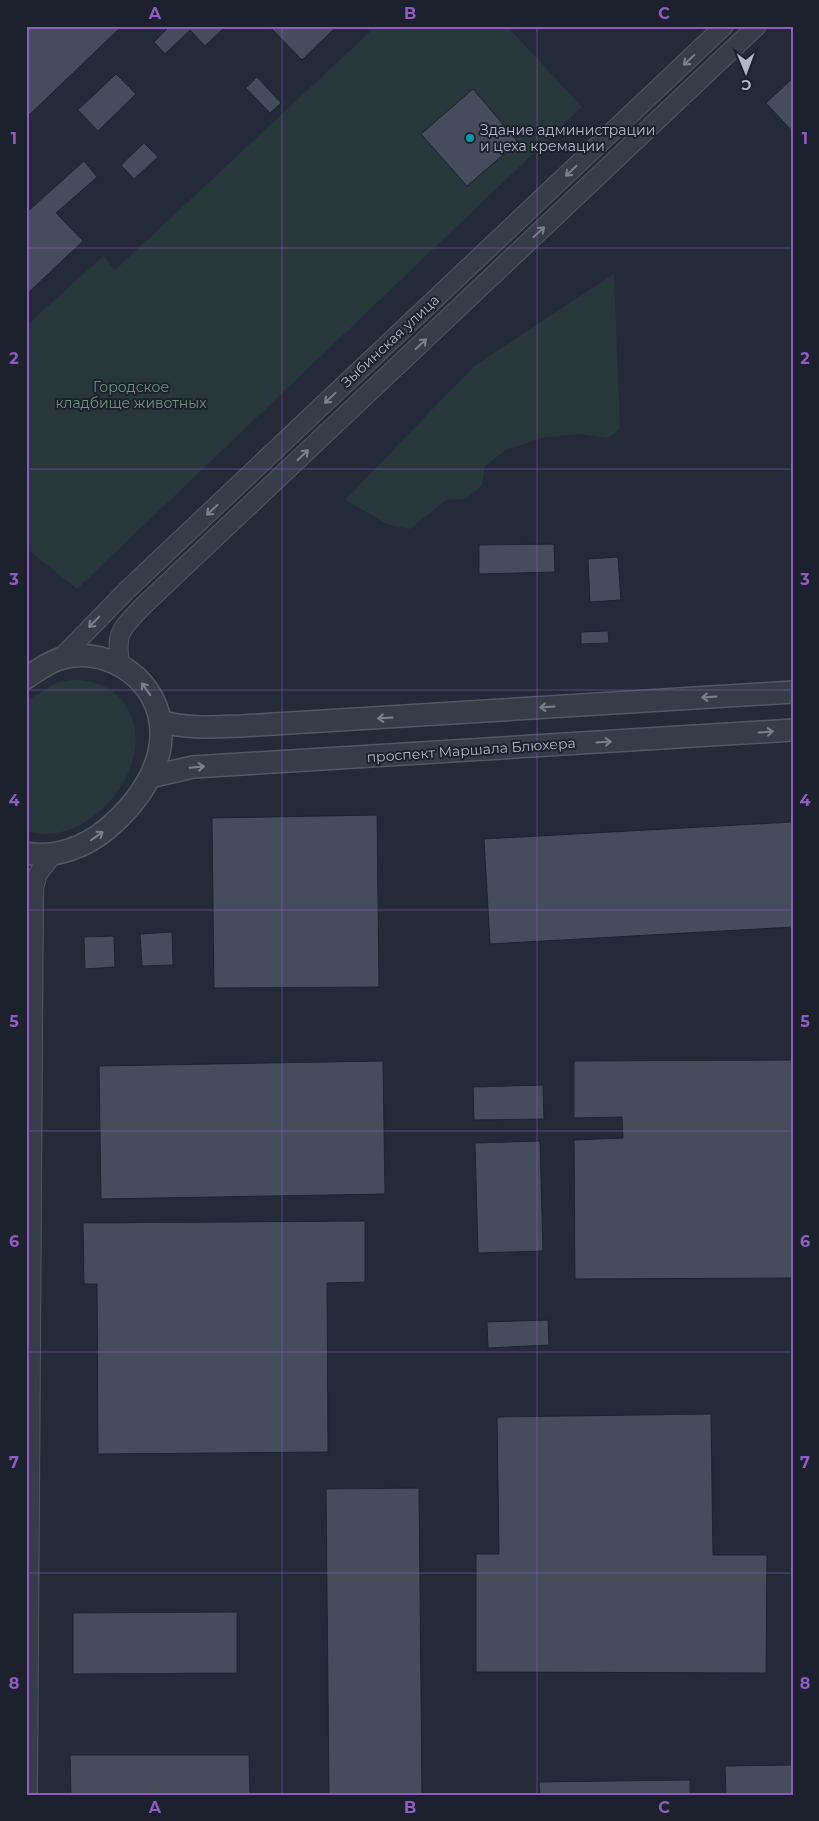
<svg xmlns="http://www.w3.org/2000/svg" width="819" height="1821" font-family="Montserrat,sans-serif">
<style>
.green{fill:#27373a}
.building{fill:#454d5d;stroke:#1e232f}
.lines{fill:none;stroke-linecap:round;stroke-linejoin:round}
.minor-casing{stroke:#525763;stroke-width:20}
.tertiary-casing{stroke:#525763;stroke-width:24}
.minor{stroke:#373c49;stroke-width:18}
.tertiary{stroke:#373c49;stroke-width:21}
.oneway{stroke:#7b808d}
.grid{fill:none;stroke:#8e5dc1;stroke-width:1;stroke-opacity:0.55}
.culture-dot{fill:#0f9aa8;stroke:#1c212d;stroke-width:2}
.labels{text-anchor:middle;stroke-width:4;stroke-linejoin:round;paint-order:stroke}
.poi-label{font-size:14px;fill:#b2b7c5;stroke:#1c212d;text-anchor:start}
.street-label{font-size:14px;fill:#b2b7c5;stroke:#1c212d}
.park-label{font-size:14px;fill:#6b9479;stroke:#1c212d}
.neatline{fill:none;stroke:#8e5dc1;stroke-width:2}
.grid-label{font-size:16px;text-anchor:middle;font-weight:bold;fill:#8e5dc1}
</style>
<rect width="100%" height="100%" fill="#242a38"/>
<path class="green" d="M376 26H507L582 107 77 589 26 548V326L103 256 115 270Z
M614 274 620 427 614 434 607 438 580 434 542 438 506 450 485 466 482 485 466 499 446 500 410 529 389 525 345 500 474 366Z
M71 680C92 680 111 685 124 703 165 760 89 852 26 831V701L58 682Z"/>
<path class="building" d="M30 26H122L26 118V30Z
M170 26H226L205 46 190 30 165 54 154 42Z
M269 26H337L302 60Z
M116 74 136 94 98 131 78 110Z
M257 77 281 103 270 113 246 88Z
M793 78V132L766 103Z
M473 89 518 142 467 186 421 134Z
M144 143 158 157 134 179 121 165Z
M84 161 97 177 56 213 83 241 26 295V213Z
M554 544 555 572 479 574V545Z
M618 557 621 600 590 602 588 559Z
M608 631 609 643 581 644V632Z
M377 815 379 987 214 988 212 818Z
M793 822V927L490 944 484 839Z
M172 932 173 965 142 966 140 934Z
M114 936 115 967 85 969 84 937Z
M793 1060V1278L575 1279 574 1140 623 1138 622 1117 574 1118V1061Z
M383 1061 385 1194 101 1199 99 1066Z
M543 1085 544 1119 474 1120 473 1087Z
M540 1141 543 1251 478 1253 475 1143Z
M365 1221V1282L327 1283 328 1452 98 1454 97 1284H84L83 1223Z
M548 1320 549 1345 488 1348 487 1322Z
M711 1414 713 1555H767L766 1673 476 1672V1554H499L497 1417Z
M419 1488 422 1795H329L326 1489Z
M237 1612V1673L73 1674V1613Z
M70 1755H249L250 1795H71Z
M793 1765V1795H726L725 1766Z
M690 1780V1795H540L539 1782Z"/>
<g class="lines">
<g class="minor-casing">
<path id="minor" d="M59 660 126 591 724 26
M120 666C116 631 119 632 142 607L757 26
M28 1795 34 888 38 874 53 854"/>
</g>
<g class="tertiary-casing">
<path id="tertiary" d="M26 678C36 671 48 663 59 659 103 645 153 675 160 721 167 763 138 803 107 829 85 847 55 859 26 853
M160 721C187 729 213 727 241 726L793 692
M150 777 193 767 793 730"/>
</g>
<use href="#minor" class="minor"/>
<use href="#tertiary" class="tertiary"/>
</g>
<defs><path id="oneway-shaft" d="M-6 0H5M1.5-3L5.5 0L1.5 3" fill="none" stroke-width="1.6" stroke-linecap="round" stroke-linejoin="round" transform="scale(1.25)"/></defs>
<g class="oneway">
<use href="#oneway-shaft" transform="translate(689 60) rotate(137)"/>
<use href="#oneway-shaft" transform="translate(571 171) rotate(137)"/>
<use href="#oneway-shaft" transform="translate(539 232) rotate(-43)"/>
<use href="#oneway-shaft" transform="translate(421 344) rotate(-43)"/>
<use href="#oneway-shaft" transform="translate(330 398) rotate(137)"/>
<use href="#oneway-shaft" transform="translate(303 455) rotate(-43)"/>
<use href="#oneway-shaft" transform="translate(212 510) rotate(137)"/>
<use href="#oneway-shaft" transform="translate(94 622) rotate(134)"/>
<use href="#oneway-shaft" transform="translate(146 689) rotate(-125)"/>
<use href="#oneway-shaft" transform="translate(709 697) rotate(176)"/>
<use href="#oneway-shaft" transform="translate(547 707) rotate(176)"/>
<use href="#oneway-shaft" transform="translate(385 718) rotate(177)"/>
<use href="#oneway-shaft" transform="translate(766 732) rotate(-4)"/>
<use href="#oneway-shaft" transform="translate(604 742) rotate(-4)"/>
<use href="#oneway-shaft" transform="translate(197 767) rotate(-5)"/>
<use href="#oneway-shaft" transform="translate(97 836) rotate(-35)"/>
</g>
<path class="grid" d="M282 26V1795M537 26V1795M26 248H793M26 469H793M26 690H793M26 910H793M26 1131H793M26 1352H793M26 1573H793"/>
<circle class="culture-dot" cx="470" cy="138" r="5"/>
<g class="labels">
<g class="poi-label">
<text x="480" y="135">Здание администрации<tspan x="480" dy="16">и цеха кремации</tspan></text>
</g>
<g class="street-label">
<text transform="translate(390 341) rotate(-43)" y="5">Зыбинская улица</text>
<text transform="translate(471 750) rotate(-4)" y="5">проспект Маршала Блюхера</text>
</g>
<g class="park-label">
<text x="131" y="392">Городское<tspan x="131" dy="16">кладбище животных</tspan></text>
</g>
</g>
<rect width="819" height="1821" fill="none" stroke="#1c212d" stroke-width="55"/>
<g transform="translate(746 72) rotate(179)" stroke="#1c212d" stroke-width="4" paint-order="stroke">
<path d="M0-4L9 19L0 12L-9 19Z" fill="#b2b7c5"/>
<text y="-8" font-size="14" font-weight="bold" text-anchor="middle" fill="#b2b7c5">С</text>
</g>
<rect x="28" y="28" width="764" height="1766" class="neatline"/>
<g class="grid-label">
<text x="155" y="19">A</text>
<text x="410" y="19">B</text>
<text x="664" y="19">C</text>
<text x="14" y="144">1</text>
<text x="805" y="144">1</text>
<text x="14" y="364">2</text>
<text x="805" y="364">2</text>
<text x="14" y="585">3</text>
<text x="805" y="585">3</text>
<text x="14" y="806">4</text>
<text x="805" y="806">4</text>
<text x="14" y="1027">5</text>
<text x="805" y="1027">5</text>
<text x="14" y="1247">6</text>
<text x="805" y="1247">6</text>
<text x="14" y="1468">7</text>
<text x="805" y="1468">7</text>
<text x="14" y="1689">8</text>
<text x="805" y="1689">8</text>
<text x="155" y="1813">A</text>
<text x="410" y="1813">B</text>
<text x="664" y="1813">C</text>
</g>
</svg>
